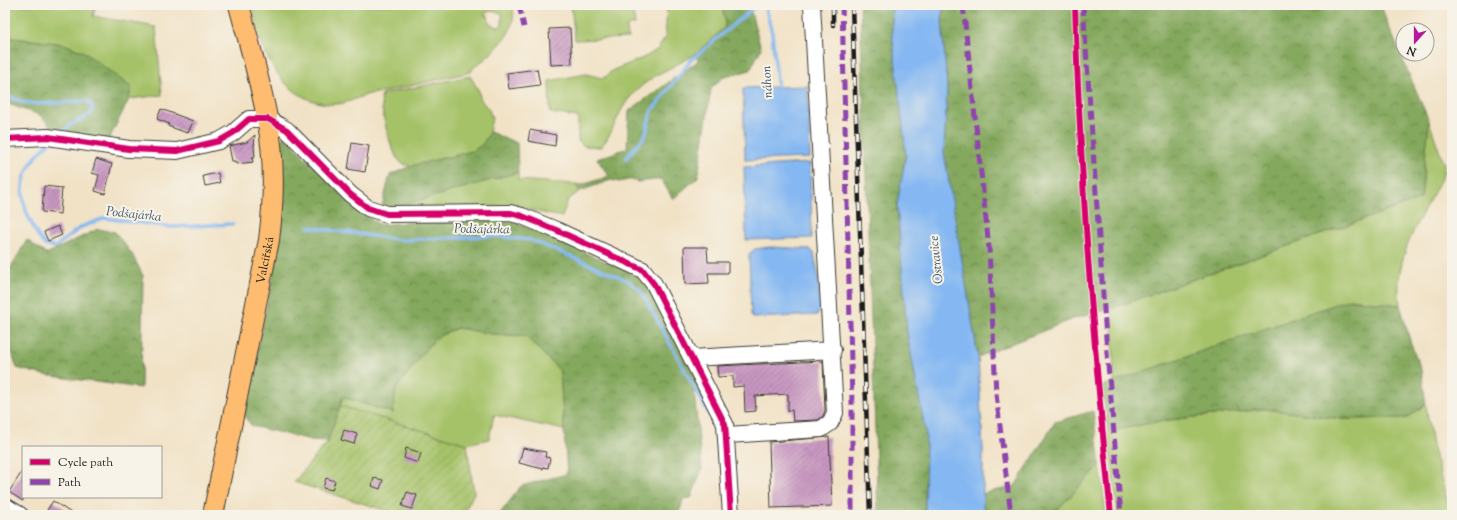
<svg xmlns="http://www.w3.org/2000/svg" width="1457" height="520" font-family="'Sorts Mill Goudy',serif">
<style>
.grass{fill:#a6c269;stroke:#616f42;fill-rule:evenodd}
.forest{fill:url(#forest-crowns);stroke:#50623c}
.garden{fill:url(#garden-furrows);stroke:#616f42}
.water{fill:#85b8f2;stroke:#506a87}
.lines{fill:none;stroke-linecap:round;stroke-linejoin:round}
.stream{stroke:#85b8f2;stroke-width:3.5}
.building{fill:url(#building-hatch)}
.minor-casing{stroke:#3c3a36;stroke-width:18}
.major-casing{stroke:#3c3a36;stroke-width:22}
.minor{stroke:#fff;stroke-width:16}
.major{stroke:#febc70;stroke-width:20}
.rail-casing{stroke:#1c1c1c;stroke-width:4.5}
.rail{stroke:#f7f3e8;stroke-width:3;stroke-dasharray:9;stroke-linecap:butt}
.quiet{stroke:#8e44ad;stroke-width:5;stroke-dasharray:10 5;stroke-linecap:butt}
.cycleway-casing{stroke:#f7f3e8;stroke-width:8}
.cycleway{stroke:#d6006c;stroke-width:6}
.labels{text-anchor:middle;stroke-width:4;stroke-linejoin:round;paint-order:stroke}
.street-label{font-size:12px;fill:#1c1c1c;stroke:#f7f3e8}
.water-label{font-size:13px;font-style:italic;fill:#415367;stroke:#f7f3e8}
</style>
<defs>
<pattern id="forest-crowns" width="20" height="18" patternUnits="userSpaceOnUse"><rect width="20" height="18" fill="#84a85d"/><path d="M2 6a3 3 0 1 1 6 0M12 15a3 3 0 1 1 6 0" fill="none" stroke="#6b884c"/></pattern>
<pattern id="garden-furrows" width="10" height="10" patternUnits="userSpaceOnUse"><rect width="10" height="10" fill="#a6c269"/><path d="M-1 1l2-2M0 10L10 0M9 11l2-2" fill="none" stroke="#8ea65a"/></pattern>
<pattern id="building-hatch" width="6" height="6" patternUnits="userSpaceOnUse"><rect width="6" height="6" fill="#c896c1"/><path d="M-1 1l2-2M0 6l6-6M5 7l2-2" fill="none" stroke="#a27a9c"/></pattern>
</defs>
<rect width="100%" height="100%" fill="#f7f3e8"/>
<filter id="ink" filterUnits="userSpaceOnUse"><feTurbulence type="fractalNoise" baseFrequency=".025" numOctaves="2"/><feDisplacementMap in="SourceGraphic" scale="8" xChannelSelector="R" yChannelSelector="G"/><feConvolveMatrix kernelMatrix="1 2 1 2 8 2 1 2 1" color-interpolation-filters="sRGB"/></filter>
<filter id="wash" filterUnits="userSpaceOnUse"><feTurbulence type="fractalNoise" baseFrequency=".012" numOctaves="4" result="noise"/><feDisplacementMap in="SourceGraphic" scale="16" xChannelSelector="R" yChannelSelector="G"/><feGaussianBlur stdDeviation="0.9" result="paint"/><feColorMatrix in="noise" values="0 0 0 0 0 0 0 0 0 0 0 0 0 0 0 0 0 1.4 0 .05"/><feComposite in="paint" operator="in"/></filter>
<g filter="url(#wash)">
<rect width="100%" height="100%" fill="#f1e2c6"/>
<path class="grass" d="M5 5H96L93 16 156 27 162 95 129 99 131 87 64 44 5 37Z
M252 5H513C516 31 503 42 485 59 480 63 474 65 471 72L378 93C363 93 352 103 337 104 299 106 274 77 262 44 257 32 255 18 252 5ZM490 11 502 13V25L498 27 489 24 488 15 485 16V13Z
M571 5H632L635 25H627L628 38 575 40Z
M667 5H721L725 18V27C702 61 658 66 632 95 617 111 615 131 601 147L584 146 578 141V117L550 113 549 81 586 74 602 78 607 76 611 71 645 57 658 49 665 38Z
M470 76 479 91 480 99 489 110 492 118 488 137 482 145 473 151 411 166C406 165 401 164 398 159 391 151 378 104 382 94Z
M1429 121 1444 165 1443 175C1422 217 1392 256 1400 305L1350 299 1114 382 1112 308 1421 199Z
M518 172V180L575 184 580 191 568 200 562 217 511 206 393 208Z
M457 328 493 334 526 336 560 371 564 430 494 415 489 439 467 444 340 406 343 397 393 413 396 389 411 367 429 345 441 335Z
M1426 404 1432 445 1451 515H1118L1108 432 1160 421 1265 409 1343 419 1407 418Z
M1100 465 1106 515H1052Z"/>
<path class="forest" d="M721 5H749L761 49 750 70 722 78 711 89 698 177 673 199 661 179 638 182 631 179 619 182 611 180 580 191 575 184 582 185 609 176 597 159 627 148 629 111 698 61 696 54 725 27V18Z
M860 5H892V33L906 154 897 205 907 332 926 435 925 515H878Z
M943 5H1381L1386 20 1429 121 1421 199 1112 308 1073 319 978 357 944 152 947 89 942 21Z
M5 37 64 44 84 52 131 87 129 99 108 141 75 133 56 132 40 115 5 103Z
M490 132 517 143 518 172 393 208 382 206 390 175 411 166 473 151 482 145Z
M284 136 354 207 380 225 473 217 499 218 516 223 639 276 646 282 712 405 694 392 702 469 691 498 683 499 679 515H499L521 486 567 474 560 371 526 336 493 334 457 328 441 335 429 345 396 389 393 413 343 397 328 441 311 440 252 426 244 416 280 241 283 190 281 141Z
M98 229 115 232 132 254 143 276 141 388 44 375 17 368 8 341 5 339V277L27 240 46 254Z
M1350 299 1400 305 1411 344 1421 370 1426 404 1407 418 1343 419 1265 409 1160 421 1108 432 1102 386Z
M1093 411 1100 465 1052 515H983L982 494 1015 486 1055 422Z"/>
<path class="garden" d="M340 406 467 444 474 493 463 515H400L294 482 328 441Z"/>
<path class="water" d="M892 5H943L942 21 947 89 944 152 978 357 983 450V515H925L926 435 907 332 897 205 906 154 892 33Z
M808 86 810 158 745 160 743 88Z
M810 163 812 238 746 240 744 167Z
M770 247 809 249 814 253 818 274 820 310 818 315 753 318 751 316 749 254 755 249Z"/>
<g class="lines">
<path class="stream" d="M765 5 772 33 778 91
M5 95 23 102 38 104 88 101 93 107 91 114 70 125 60 134
M49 143C25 165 16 185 28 216 33 227 37 237 45 245L55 247 81 227 105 218 171 227 233 224
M626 158 645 136 651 112 691 60 757 5
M309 227 401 240 493 236 531 240 629 281 641 291 714 423 720 465"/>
</g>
<g id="blocks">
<path class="building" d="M570 28 572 64 551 65 549 29Z
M537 69 540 85 509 89 507 73Z
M161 109 193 121 189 131 187 133 168 126 169 124 157 119Z
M530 130 556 135 555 146 528 141Z
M255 135 254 147 255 157H252L253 162 236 164 235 161H232L229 146 247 142Z
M352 143 369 146 365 172 348 169Z
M96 159 112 164 105 194 95 191 99 175 92 173Z
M218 173 220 183 205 186 203 176Z
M44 186 62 188 60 214 42 212Z
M58 226 62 235 48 241 44 232Z
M684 247H707L708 262H728V273H708L709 283 685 284Z
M823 361 825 410 823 416 818 420 793 421 792 410 788 411V394L755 396 756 411 745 412 744 386 733 387V376L718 377 717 366Z
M344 430 357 434 354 444 341 440Z
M829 437 832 506 771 508 769 442Z
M406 448 421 453 418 463 404 458Z
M523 448 546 452 545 457 550 458 548 468 543 467V469L519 463Z
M23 470V501L9 492Z
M326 478 335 481 332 490 323 488Z
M374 478 383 480 380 489 372 486Z
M407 492 417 495 412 509 402 506Z
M53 501 74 515H44Z"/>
</g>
</g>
<g filter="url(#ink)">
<use href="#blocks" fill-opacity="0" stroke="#3c3a36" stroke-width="1"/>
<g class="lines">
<g class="minor-casing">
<path id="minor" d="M5 139 48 137 129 149 177 151 219 141 233 133 249 119H268L287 130 350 194 368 208 387 214 510 213 522 216 556 230 643 270 654 284 725 424 731 515
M692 358 833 350
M727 435 821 429 830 423 835 413 812 5
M5 506 20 515"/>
</g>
<g class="major-casing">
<g id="major">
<path id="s1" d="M213 515 269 240C274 200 275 158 267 118 260 80 249 43 239 5"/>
</g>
</g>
<use href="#minor" class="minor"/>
<use href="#major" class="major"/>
<g class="rail-casing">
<path id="rail" d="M833 5V25
M852 5 870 515"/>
</g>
<use href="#rail" class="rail"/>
<path class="quiet" d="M519 5 524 27
M842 5 852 403V515
M963 5 989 248 996 394 1011 515
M1083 5 1107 353 1121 515"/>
<g class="cycleway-casing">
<path id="cycleway" d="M1075 5C1080 175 1093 345 1111 515
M5 139 48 137 129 149 177 151 219 141 233 133 249 119H268L287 130 350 194 368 208 387 214 510 213 522 216 556 230 643 270 654 284 725 424 731 515"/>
</g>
<use href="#cycleway" class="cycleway"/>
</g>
</g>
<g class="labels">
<g class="street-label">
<text dy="4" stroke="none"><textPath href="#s1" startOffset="260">Valcířská</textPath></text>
</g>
<g class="water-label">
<text transform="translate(766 82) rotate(-93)" y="5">náhon</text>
<text transform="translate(134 213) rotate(6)" y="5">Podšajárka</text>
<text transform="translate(482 228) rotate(1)" y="5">Podšajárka</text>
<text transform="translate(935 260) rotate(-96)" y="5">Ostravice</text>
</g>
</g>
<rect width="1457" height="520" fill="none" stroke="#f7f3e8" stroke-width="20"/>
<rect x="22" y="446" width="140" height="52" fill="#f7f3e8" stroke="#9f9d96"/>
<rect x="30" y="459" width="20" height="6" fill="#d6006c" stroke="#9f9d96"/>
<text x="58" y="466" font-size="12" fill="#1c1c1c">Cycle path</text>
<rect x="30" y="479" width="20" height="6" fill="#8e44ad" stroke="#9f9d96"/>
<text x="58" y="486" font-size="12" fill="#1c1c1c">Path</text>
<g transform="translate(1415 42) rotate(201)"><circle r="19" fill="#f7f3e8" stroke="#9f9d96"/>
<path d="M0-3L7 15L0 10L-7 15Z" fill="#b5179e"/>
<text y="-6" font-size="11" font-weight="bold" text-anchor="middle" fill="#1c1c1c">N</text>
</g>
</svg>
